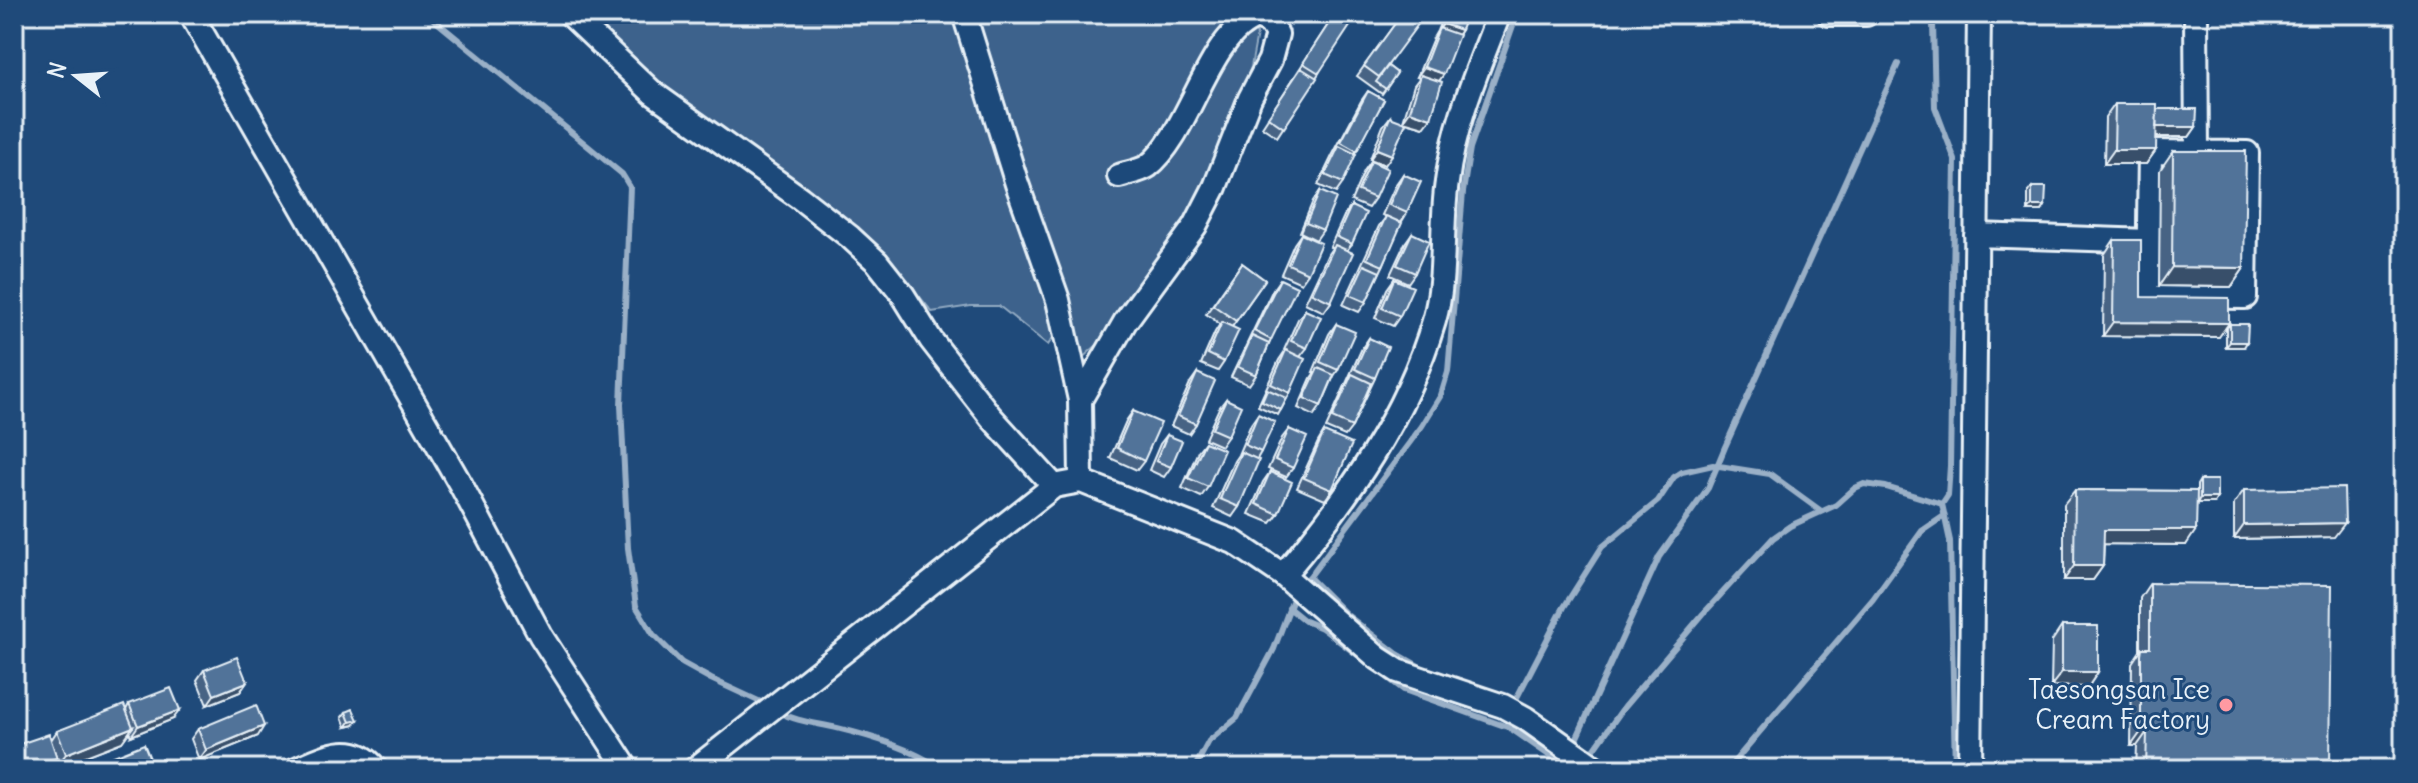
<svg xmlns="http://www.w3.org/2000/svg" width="2418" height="783" font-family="Delius,sans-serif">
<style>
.green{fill:#3c628c;stroke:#92aac2;stroke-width:2}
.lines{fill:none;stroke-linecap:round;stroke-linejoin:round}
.stream{stroke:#9ab0c7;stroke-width:6}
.minor-casing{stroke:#e8f1f8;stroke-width:28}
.minor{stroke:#1f4a7a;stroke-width:22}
.wall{fill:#466384;stroke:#e8f1f8;stroke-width:2}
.shaded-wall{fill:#39506b;stroke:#e8f1f8;stroke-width:2}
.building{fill:#517399;stroke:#e8f1f8;stroke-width:2}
.poi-dot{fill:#ff9aa2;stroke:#1f4a7a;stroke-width:3}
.labels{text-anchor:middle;stroke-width:6;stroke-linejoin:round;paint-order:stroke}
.poi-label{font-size:26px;fill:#e8f1f8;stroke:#1f4a7a;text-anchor:end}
</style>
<rect width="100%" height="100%" fill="#1f4a7a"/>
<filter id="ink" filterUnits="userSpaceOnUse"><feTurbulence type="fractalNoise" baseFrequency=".0125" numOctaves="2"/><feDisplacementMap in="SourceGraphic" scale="16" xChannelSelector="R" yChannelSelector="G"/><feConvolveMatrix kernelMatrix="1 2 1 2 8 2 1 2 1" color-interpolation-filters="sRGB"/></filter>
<g filter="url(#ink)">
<path class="green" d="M587 14H953L962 32 995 152 1045 302 1054 336 1048 345 999 306H971L932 312 887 256 837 210 662 87Z
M974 14H1237L1241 17 1184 107 1129 180 1238 38 1251 27 1257 34 1251 67 1209 184 1182 232 1104 339 1081 359Z"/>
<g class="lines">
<path class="stream" d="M427 14 622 174 630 187 621 405 628 548 636 606 653 634 682 663 711 679 767 705
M1933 23 1935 107 1955 160 1950 466 1948 495 1942 504 1950 541 1955 769
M1309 577 1348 616 1396 653 1424 669
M1289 608 1305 621 1322 628 1404 690 1510 728 1569 769
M1513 705 1564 607 1602 547 1658 501 1674 477 1682 472 1713 465 1770 474 1821 511
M777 711C796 722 816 723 837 728 874 737 910 748 942 769
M1574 744 1659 557 1708 488 1725 447 1898 64
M1590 755 1624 707 1703 614 1773 538 1790 526 1836 505 1855 488 1864 484 1886 487 1942 504
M1194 769 1209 741 1237 718 1274 649 1293 599 1422 426 1441 395 1448 372 1463 192 1470 148 1517 14
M1728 769 1873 599 1922 531 1944 516"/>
<g class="minor-casing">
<path id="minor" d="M191 14 461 485 541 636 627 769
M570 14 653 93 800 198 850 237 877 262 903 295 931 340 991 417 1054 486
M964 14 1017 184 1058 300 1080 400 1081 481
M1829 14H1866
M2196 14 2197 152
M2150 152 2247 153 2245 297 2148 296Z
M1976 235 2149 241
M1080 400 1125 322 1195 226 1215 187 1250 98 1270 60 1277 34 1269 22 1257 17C1208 33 1190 134 1148 166 1141 171 1128 173 1119 176
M1283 575C1347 500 1406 416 1434 321 1447 276 1440 227 1447 182 1454 123 1478 69 1499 14
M296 769C324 757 353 740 376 769
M695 769 1054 486 1081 481 1234 542 1283 575 1378 658 1398 671 1503 706 1525 718 1597 769
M1970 769 1979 14"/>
</g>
<use href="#minor" class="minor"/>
</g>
<path class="wall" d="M1335 14 1319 73 1277 137 1262 127Z
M1402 14 1388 66 1397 73 1382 94 1357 76Z
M1444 14H1467L1439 81 1424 127 1403 121 1414 85 1420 77H1417L1433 38 1437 31Z
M1368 91 1384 100 1355 153 1343 183 1336 193 1318 185 1332 156 1361 101Z
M2115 104 2157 109 2196 127 2189 137H2156V150L2146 164H2104L2105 118Z
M1390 117 1385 165 1370 159 1383 126Z
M2173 151 2244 268 2231 287 2159 286 2160 170Z
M1371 161 1375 198 1368 208 1351 201 1364 171Z
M1403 174 1407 213 1401 223 1383 266 1366 302 1359 312 1343 305 1379 226 1386 217 1382 215 1396 184Z
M2032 187 2045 206 2042 211H2028V192Z
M1320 191 1323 230 1316 240 1300 232 1313 201Z
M1351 206 1352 244 1347 250 1331 302 1324 312 1305 303 1328 254 1332 248 1330 247 1344 216Z
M1412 233 1415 273 1408 283 1390 275 1405 243Z
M1301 234 1308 273 1301 283 1281 274 1294 244Z
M2114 240 2141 297 2219 337 2103 336 2104 255Z
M1242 263 1265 280 1232 327 1224 362 1218 371 1201 364 1215 332 1220 324 1206 314Z
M1280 279 1271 340 1256 375 1249 385 1231 377 1273 289Z
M1394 279 1400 316 1393 326 1375 318 1387 289Z
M1305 310 1307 348 1300 357 1290 393 1278 415 1258 406 1279 360 1285 351 1284 350 1298 319Z
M1336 324 1338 370 1334 376 1321 406 1314 416 1298 408 1311 378 1315 372H1313L1329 334Z
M2230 324 2244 347H2226V329Z
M1369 338 1375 378 1352 427 1345 436 1326 428 1362 348Z
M1197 373 1196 424 1189 434 1171 426 1190 383Z
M1226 399 1228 436 1221 446 1205 439 1219 408Z
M1133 411 1144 461 1137 470 1110 458 1126 421Z
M1258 414 1261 452 1257 459 1239 507 1232 517 1213 508 1234 461 1238 455 1251 424Z
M1289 429 1293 468 1286 477 1268 469 1282 438Z
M1324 432 1332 490 1325 500 1297 488 1318 442Z
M1167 435 1171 467 1164 477 1149 470 1160 444Z
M1205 442 1208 487 1201 497 1182 488 1198 451Z
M1270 472 1278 514 1271 523 1249 514 1263 482Z
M2200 480 2214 503H2197L2186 545 2104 544 2103 566 2093 580H2064V504L2075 490 2197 491V485Z
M2244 490 2334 537 2234 539V504Z
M2150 583 2330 769H2136L2137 746H2131L2132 663 2140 651V598Z
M2062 626 2098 672 2088 687 2051 686 2052 641Z
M204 670 247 682 240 692 207 705 197 680Z
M129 704 173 719 131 736 129 732 122 742 55 768 53 763 49 769H14L51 740 57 731 126 710Z
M346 712 354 725 346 727 342 717Z
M198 729 258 736 199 760 191 739Z"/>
<path class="shaded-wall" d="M1443 24 1461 30 1454 40 1436 34Z
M1424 67 1444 74 1437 84 1417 77Z
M1410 111 1431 118 1424 127 1403 121Z
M2153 127H2196L2189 137H2146Z
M1377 149 1392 155 1385 165 1370 159Z
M2114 150H2156L2146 164H2104Z
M2032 206H2045L2042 211H2028Z
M2172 267 2244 268 2231 287 2159 286Z
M2113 322 2229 323 2219 337 2103 336Z
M2230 342H2247L2244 347H2226Z
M2200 498H2217L2214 503H2197Z
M2345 523 2334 537 2234 539 2244 525Z
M2104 530H2196L2186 545 2094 544Z
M2074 566H2103L2093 580H2064Z
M2062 672H2098L2088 687 2051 686Z
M247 682 240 692 207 705 214 695Z
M180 710 173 719 131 736 138 726Z
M358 720 354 725 346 727 350 722Z
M264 726 258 736 199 760 206 750Z
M133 727 122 742 55 768 66 754Z
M2141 732H2147L2137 746H2131Z
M57 758 49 769H22Z"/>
<path class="building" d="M1335 14H1351L1356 17 1319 73 1303 63Z
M1402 14H1407L1419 23 1379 77 1364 66Z
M1447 14H1467L1461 30 1443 24Z
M1439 28 1459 35 1444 74 1424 67Z
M1388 66 1397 73 1386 89 1376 82Z
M1301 68 1317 78 1284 128 1268 117Z
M1421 75 1442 82 1431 118 1410 111Z
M1368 91 1384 100 1357 151 1341 142Z
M2115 104H2157L2156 150H2114Z
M2157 109H2197L2196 127H2156Z
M1390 117 1406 123 1392 155 1377 149Z
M1339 146 1356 154 1343 183 1325 175Z
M2173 151H2246L2244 268 2172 267Z
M1371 161 1388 169 1375 198 1358 191Z
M1403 174 1421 182 1407 213 1389 205Z
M2032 187H2046L2045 206H2032Z
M1320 191 1336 198 1323 230 1306 223Z
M1351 206 1366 213 1352 244 1337 237Z
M1386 216 1402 223 1383 266 1367 259Z
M1412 233 1429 241 1415 273 1397 265Z
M1301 234 1321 243 1308 273 1288 264Z
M2114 240H2141V297L2229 298V323L2113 322Z
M1335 245 1353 253 1331 302 1312 293Z
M1242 263 1265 280 1236 321 1213 305Z
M1364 265 1380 272 1366 302 1350 295Z
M1280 279 1297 287 1271 340 1254 331Z
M1394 279 1413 287 1400 316 1382 308Z
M1305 310 1321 317 1307 348 1291 341Z
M1222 322 1239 330 1224 362 1208 354Z
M1336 324 1355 332 1338 370 1320 362Z
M2230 324H2248L2247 342H2230Z
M1252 336 1269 344 1256 375 1238 367Z
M1369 338 1388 347 1375 378 1355 369Z
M1286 350 1305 359 1290 393 1271 384Z
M1318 368 1334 375 1321 406 1304 398Z
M1197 373 1215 381 1196 424 1178 416Z
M1352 374 1371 383 1352 427 1332 418Z
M1267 389 1287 398 1281 410 1262 401Z
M1226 399 1241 406 1228 436 1212 429Z
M1133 411 1161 423 1144 461 1117 448Z
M1258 414 1275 422 1261 452 1245 445Z
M1289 429 1307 437 1293 468 1275 460Z
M1324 432 1352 444 1332 490 1304 478Z
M1167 435 1182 441 1171 467 1156 461Z
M1205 442 1224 450 1208 487 1188 478Z
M1241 452 1259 460 1239 507 1220 499Z
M1270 472 1292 482 1278 514 1256 504Z
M2200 480H2217V498H2200Z
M2344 488 2345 523 2244 525V490Z
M2075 490 2197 491 2196 530H2104L2103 566H2074Z
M2150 583 2332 585 2330 769H2146L2147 732H2141V654L2142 648H2150Z
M2062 626H2098V672H2062Z
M237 657 247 682 214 695 204 670Z
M171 688 180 710 138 726 129 704Z
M124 705 133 727 66 754 57 731Z
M256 705 264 726 206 750 198 729Z
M353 709 358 720 350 722 346 712Z
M49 734 57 758 22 769H14V746Z
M144 744 153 766 144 769H86V767Z"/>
</g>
<circle class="poi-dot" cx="2226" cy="705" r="8"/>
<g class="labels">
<g class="poi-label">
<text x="2210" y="699">Taesongsan Ice<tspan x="2210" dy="30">Cream Factory</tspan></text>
</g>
</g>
<rect width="2418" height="783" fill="none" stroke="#1f4a7a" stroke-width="48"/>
<rect x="24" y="24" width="2370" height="735" fill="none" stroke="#e8f1f8" stroke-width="3" filter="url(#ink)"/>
<g transform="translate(76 76) rotate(287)" stroke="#1f4a7a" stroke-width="6" paint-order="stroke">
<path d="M0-6L14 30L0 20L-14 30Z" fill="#e8f1f8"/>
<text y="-12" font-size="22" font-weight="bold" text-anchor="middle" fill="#e8f1f8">N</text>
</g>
</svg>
